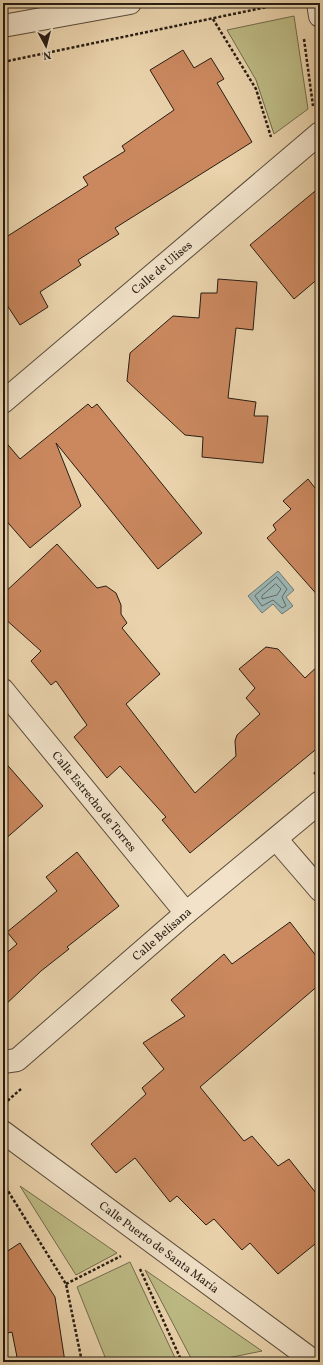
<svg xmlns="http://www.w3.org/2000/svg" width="323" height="1365" font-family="Vollkorn,serif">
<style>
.green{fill:#bdbb85;stroke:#726c4c}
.water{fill:#9cb6b4;stroke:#6d7974}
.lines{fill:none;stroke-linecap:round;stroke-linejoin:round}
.shore{stroke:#626a64;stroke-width:1}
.building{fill:#cb885f;stroke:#271d13}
.minor-casing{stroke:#584a39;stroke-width:24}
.tertiary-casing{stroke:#584a39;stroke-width:24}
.path{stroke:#271d13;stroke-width:2.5;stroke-dasharray:3 2;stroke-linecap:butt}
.minor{stroke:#f1e2c9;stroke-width:22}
.tertiary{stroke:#f1e2c9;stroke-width:22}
.labels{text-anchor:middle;stroke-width:4;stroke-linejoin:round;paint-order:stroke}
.street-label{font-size:12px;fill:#271d13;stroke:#f1e2c9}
</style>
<rect width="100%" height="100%" fill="#ead3ac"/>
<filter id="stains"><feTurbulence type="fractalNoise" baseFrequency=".005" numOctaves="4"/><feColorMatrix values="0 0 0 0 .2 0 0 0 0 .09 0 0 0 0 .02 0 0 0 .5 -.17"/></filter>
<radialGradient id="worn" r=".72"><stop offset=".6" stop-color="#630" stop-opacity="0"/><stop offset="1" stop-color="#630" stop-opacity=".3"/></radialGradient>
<path class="green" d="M294 16 308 109 274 134 256 80 227 30Z
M20 1186 117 1253 76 1275Z
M130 1262 177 1362H107L77 1287Z
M145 1270 262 1351 208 1362H193Z"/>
<path class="water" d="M278 571 294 590 286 597 293 606 282 614 273 604 262 613 248 596Z"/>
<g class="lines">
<path class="shore" d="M277 577 287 589 282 597 286 606 282 608 273 600 262 606 255 596Z
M276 584 281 589 277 595 262 599V596Z"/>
</g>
<path class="building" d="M183 50 194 68 211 58 224 79 217 83 252 142 115 228 119 234 78 260 81 265 40 292 48 307 20 325 3 299V239L88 185 83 177 125 151 122 146 174 110 150 70Z
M320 187V277L294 299 250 245Z
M218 279 257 282 253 330 236 328 228 398 256 402 254 416H268L263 463 202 457 203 437 185 435 127 381 130 353 173 316 199 318 201 293H217Z
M88 404 92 408 97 404 202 533 158 569 56 443 81 506 30 548 3 517V439L20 459Z
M308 479 315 488 320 483V598L267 538 276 530 273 525 291 509 283 501Z
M57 544 97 588 106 586 116 593 121 605V614L127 623 122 628 160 674 126 704 195 793 236 756 235 741 237 735 260 714 246 698 255 688 239 669 266 647 278 649 305 678 320 664V746L190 853 162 820 166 817 120 766 107 778 74 737 87 725 56 681 51 685 31 661 41 651 3 617V594Z
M3 760 43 806 3 841Z
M77 852 119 906 67 947 69 949 41 971 3 1007V956L17 944 7 932 57 891 46 877Z
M290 922 320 961V984L200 1087 244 1141 252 1136 278 1166 289 1159 320 1198V1240L278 1274 250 1243 242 1250 214 1219 206 1225 177 1196 170 1202 135 1158 116 1173 91 1144 146 1094 142 1088 164 1069 143 1043 185 1016 171 1000 224 954 232 964Z
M20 1243 55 1297 65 1362H18L12 1332 3 1334V1254Z"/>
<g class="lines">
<g class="minor-casing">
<g id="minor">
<path d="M318 3 320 16"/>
<path id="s1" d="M3 402 320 133"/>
<path id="s2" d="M3 690 186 913"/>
<path d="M276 839 320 890"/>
<path id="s3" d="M3 1062 17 1060 186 913 320 802"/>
<path id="s4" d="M3 1132 315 1362"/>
</g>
</g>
<g class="tertiary-casing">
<path id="tertiary" d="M3 26 130 3"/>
</g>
<path class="path" d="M213 19 256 89 271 137
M304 39 313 106
M3 62 286 3
M314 774 320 769
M6 1105V1102L21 1089
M3 1183 66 1284 82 1362
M140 1269 182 1362
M66 1284 121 1256
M251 1362 264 1360"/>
<use href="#minor" class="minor"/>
<use href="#tertiary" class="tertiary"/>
</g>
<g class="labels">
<g class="street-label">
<text dy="4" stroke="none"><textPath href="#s1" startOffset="208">Calle de Ulises</textPath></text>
<text dy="4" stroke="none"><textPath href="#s2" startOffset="144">Calle Estrecho de Torres</textPath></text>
<text dy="4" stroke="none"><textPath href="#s3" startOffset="206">Calle Belisana</textPath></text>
<text dy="4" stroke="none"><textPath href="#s4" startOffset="194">Calle Puerto de Santa María</textPath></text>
</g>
</g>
<rect width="323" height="1365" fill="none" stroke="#ead3ac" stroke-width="16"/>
<rect x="4" y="4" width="315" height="1357" fill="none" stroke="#271d13" stroke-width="2"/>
<rect x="8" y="8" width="307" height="1349" fill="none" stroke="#271d13"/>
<g transform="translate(46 46) rotate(173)" stroke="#f1e2c9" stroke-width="3" paint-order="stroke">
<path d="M0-3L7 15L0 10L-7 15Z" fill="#271d13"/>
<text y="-6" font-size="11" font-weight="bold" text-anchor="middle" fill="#271d13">N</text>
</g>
<rect width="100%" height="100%" filter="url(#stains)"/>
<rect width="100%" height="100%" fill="url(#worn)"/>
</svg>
